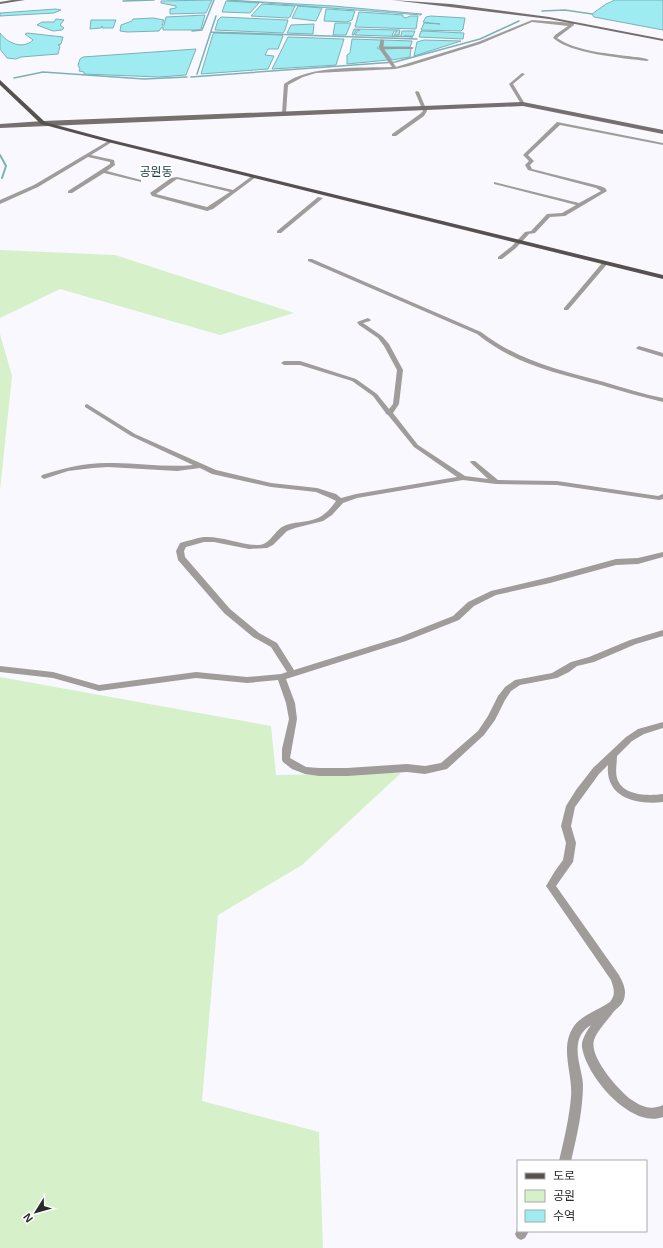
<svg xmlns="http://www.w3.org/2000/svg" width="663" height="1248" font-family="Helvetica,'Noto Sans KR',sans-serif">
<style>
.green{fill:#d6f0c9}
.water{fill:#9febf2;stroke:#7cb1b7}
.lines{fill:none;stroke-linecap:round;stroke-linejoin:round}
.stream-far1{stroke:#7cb1b7;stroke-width:1.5}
.stream{stroke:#7cb1b7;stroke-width:2}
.street{fill:#9f9c9a;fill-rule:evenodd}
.secondary{fill:#75706e;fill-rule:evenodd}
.primary{fill:#57514e;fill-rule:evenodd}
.labels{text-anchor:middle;stroke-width:4;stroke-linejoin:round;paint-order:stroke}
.far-quarter-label{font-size:12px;fill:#15373c;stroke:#fff}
</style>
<rect width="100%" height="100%" fill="#f8f8fe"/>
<path class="green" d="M0 250 115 255 294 313 220 335 60 289 0 318Z
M0 334 12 376 0 490Z
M0 677 271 726 276 775 401 773 302 865 218 915 202 1101 319 1132 323 1248H0Z"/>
<path class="water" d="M212 0 206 13 170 14V9L176 8V6L161 3V1Z
M227 0 333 6 422 14 421 15Z
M615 0H663V30L594 17 592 14 606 4Z
M226 1 259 3 250 13 222 12Z
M262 4 295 6 290 17 288 18 251 16Z
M298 6 322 8 316 21 292 18Z
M56 9 61 10 54 13 0 16V13Z
M326 9H328L355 11 352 20 347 22 324 21Z
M359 12 403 15V17L406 18 410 16H418L416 29 355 27Z
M205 15 201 29 199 30H163V27H162L159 31 127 32 120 31 121 25 132 21 133 19 153 18 164 20 162 25H164L166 17Z
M431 16 465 18 463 29 461 31 421 30 424 23 440 24 423 22 426 17Z
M221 17 288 20 285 30 283 33 215 30 218 20Z
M56 19 64 20 60 25 64 28 62 30 53 31 37 25 42 22H54Z
M91 20H116L113 28H102V26L101 28 90 29Z
M335 23H351L346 35H333Z
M314 24 313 34 287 33 291 25Z
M354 29 400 30 399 35H394L397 31H394L392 36H401L402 31H415L413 36H404L413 37 355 35 358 30H360H356L354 35H352Z
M421 31H422L464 33 463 39 419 37Z
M0 33C7 43 23 50 33 40L25 34 27 33 63 37 61 44 58 45 60 46 58 54 21 57 16 59 7 58 0 49Z
M215 33 281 35 283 36 278 49H268L265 55 274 56 268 69 201 74 213 34Z
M288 37 344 39 336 65 272 69Z
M352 39 381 40 380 46 377 48 381 50 388 60 347 64V55L350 53Z
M383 40 412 41V42L410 47H385L383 46Z
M424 40 461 41 414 56 417 42Z
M411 48 410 57 392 60 383 49Z
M196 49 186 75 159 77 84 74V72L79 71 80 69 78 65 80 59 83 57Z"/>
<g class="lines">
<path class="stream-far1" d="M123 1 154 0
M542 11 565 10 592 14
M192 31 202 30 214 0
M211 32 417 39
M197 74 216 16
M191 77 395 62 480 39 519 21
M14 78 43 72 144 79 187 77"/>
<path class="stream" d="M0 155 6 166 2 178"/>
<path class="street" d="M532 20 574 23V25L557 38C576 51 605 53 627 56 634 57 643 57 649 60L647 61C623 58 571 54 553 38L555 35 568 26 532 22 480 44 409 66 395 69 316 73 303 77 288 85 286 113 284 114 282 113 284 84C309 65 361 68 392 67L379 48 381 39 384 40 383 47H412L414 48 412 49H384L396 67 478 42Z
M522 73 525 74 513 84 525 104 523 105 521 104 509 84Z
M417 91 419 92 427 111 424 116 396 136H392V134L420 114 423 111 415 92Z
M557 122 663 143V145L560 125 528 155 534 161 530 165 532 169 600 186 605 188 607 191 565 216 550 217 535 233 529 234 516 248 502 259H498V257L512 246 525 232 531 231 547 214 562 213 576 205 494 184V182L579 203 601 191 596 188 528 170 525 165 529 161 523 155Z
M110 140H112V142L91 155 114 160 115 165 107 171 141 180V182L104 173 72 193H68V191L110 164V162L88 157 38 187 0 204V200L34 185Z
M252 176 256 177 213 209 207 211 152 196 150 193 171 178 177 177 233 190ZM177 179 230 192 207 207 156 194Z
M318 197 323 198 281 233H277V231Z
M308 259H312L481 332C519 361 559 370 604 382 624 388 643 394 663 398V402C642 397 621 391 601 385 554 372 516 365 477 334L308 261Z
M603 262 608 263 568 310H564V308Z
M368 318 371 320 370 321 363 323 382 336 389 344 403 370 399 404 393 413 418 445 465 476 488 479 471 463 470 462 471 461H475L498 480 557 481 658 496 663 494V499L659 500 557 485 496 484 463 480 357 498 343 503 332 515 323 521 295 528 287 531 273 545 267 548 249 549 214 542H204L186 547 184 551 185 557 230 609 259 633 277 643 294 670 400 637 453 616 468 602 491 591 550 577 616 559 638 558 663 552V557L638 564 616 565 550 583 496 595 474 606 459 620 406 641 286 679 295 703 297 719 290 758 306 767 319 768H347L407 764 425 766 441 763 478 731 488 716 498 696 505 687 515 680 552 673 571 662 589 657 630 640 663 630V636L636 644 594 662 577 666 569 672 557 678 520 685 511 691 505 700 495 720 484 735 447 769 425 774 407 772 347 776H319L305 774 292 769 283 762 282 760V749L289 719 286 703 278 680 247 683 196 678 99 691 53 678 0 672V666L53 672 99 685 196 672 247 677 281 674 287 672 271 647 253 637 224 613 178 560 176 551 180 543C188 541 196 538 204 537 223 536 240 545 259 545 270 544 274 532 282 527 293 521 307 523 318 518 326 514 331 508 336 501L330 498 316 492 271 487 212 474 200 468 177 471 108 467 93 468 68 471 44 479 41 477 42 475C64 468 83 463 107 463 136 462 164 468 193 465L131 436 85 407V405L87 404 135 434 216 470 271 483 317 488 336 494 341 498 356 494 457 477 414 447 388 415 386 414 385 412 373 396 352 381 300 365H284L281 363 284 361H300L356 379 377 394 389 409 393 404 397 370 384 346 378 338 359 325 357 322Z
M639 346 663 353V357L637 349 636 348Z
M663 722V728L644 734 632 741 617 756C617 763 615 771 617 778 622 796 648 796 663 794V802C637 805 605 798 608 765L599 774 575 807 571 826 576 843 573 862 556 886 619 975C621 979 625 986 625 992 625 1005 618 1006 612 1014 606 1022 597 1031 594 1040 589 1057 617 1088 629 1098 640 1106 650 1111 663 1105V1117C631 1129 586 1076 582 1047 581 1040 587 1031 591 1025 584 1029 579 1036 578 1044 576 1058 582 1071 583 1084 583 1110 577 1136 571 1161H559C564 1140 569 1119 571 1097 573 1073 559 1048 574 1026 583 1014 599 1010 610 1002 616 994 614 989 611 980L546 886 555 871 563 860 566 843 561 826 566 806 576 790 593 768 626 737 638 729Z
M518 1228V1231H529L525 1238 521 1240 517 1238 515 1234Z"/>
<path class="secondary" d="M12 0H25L0 4V2Z
M392 0 451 4 549 17 663 39V41L549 19Z
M523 102 663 130V134L523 106 0 128V124L43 121Z"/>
<path class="primary" d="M0 80 45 122 112 140 663 275V279L108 142 41 124 0 85Z"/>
</g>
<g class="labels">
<g class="far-quarter-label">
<text x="156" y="176">공원동</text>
</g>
</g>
<rect x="517" y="1160" width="130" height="72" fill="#ffffff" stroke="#a9a9ab"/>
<rect x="525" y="1173" width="20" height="6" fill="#57514e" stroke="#a9a9ab"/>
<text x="553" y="1180" font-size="12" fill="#29292c">도로</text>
<rect x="525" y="1190" width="20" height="12" fill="#d6f0c9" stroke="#a9a9ab"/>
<text x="553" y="1200" font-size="12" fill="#29292c">공원</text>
<rect x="525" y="1210" width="20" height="12" fill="#9febf2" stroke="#a9a9ab"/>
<text x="553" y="1220" font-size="12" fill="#29292c">수역</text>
<g transform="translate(36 1212) rotate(233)" stroke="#ffffff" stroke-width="3" paint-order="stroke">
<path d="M0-3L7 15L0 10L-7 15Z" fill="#29292c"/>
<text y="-6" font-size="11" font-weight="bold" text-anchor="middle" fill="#29292c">N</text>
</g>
</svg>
